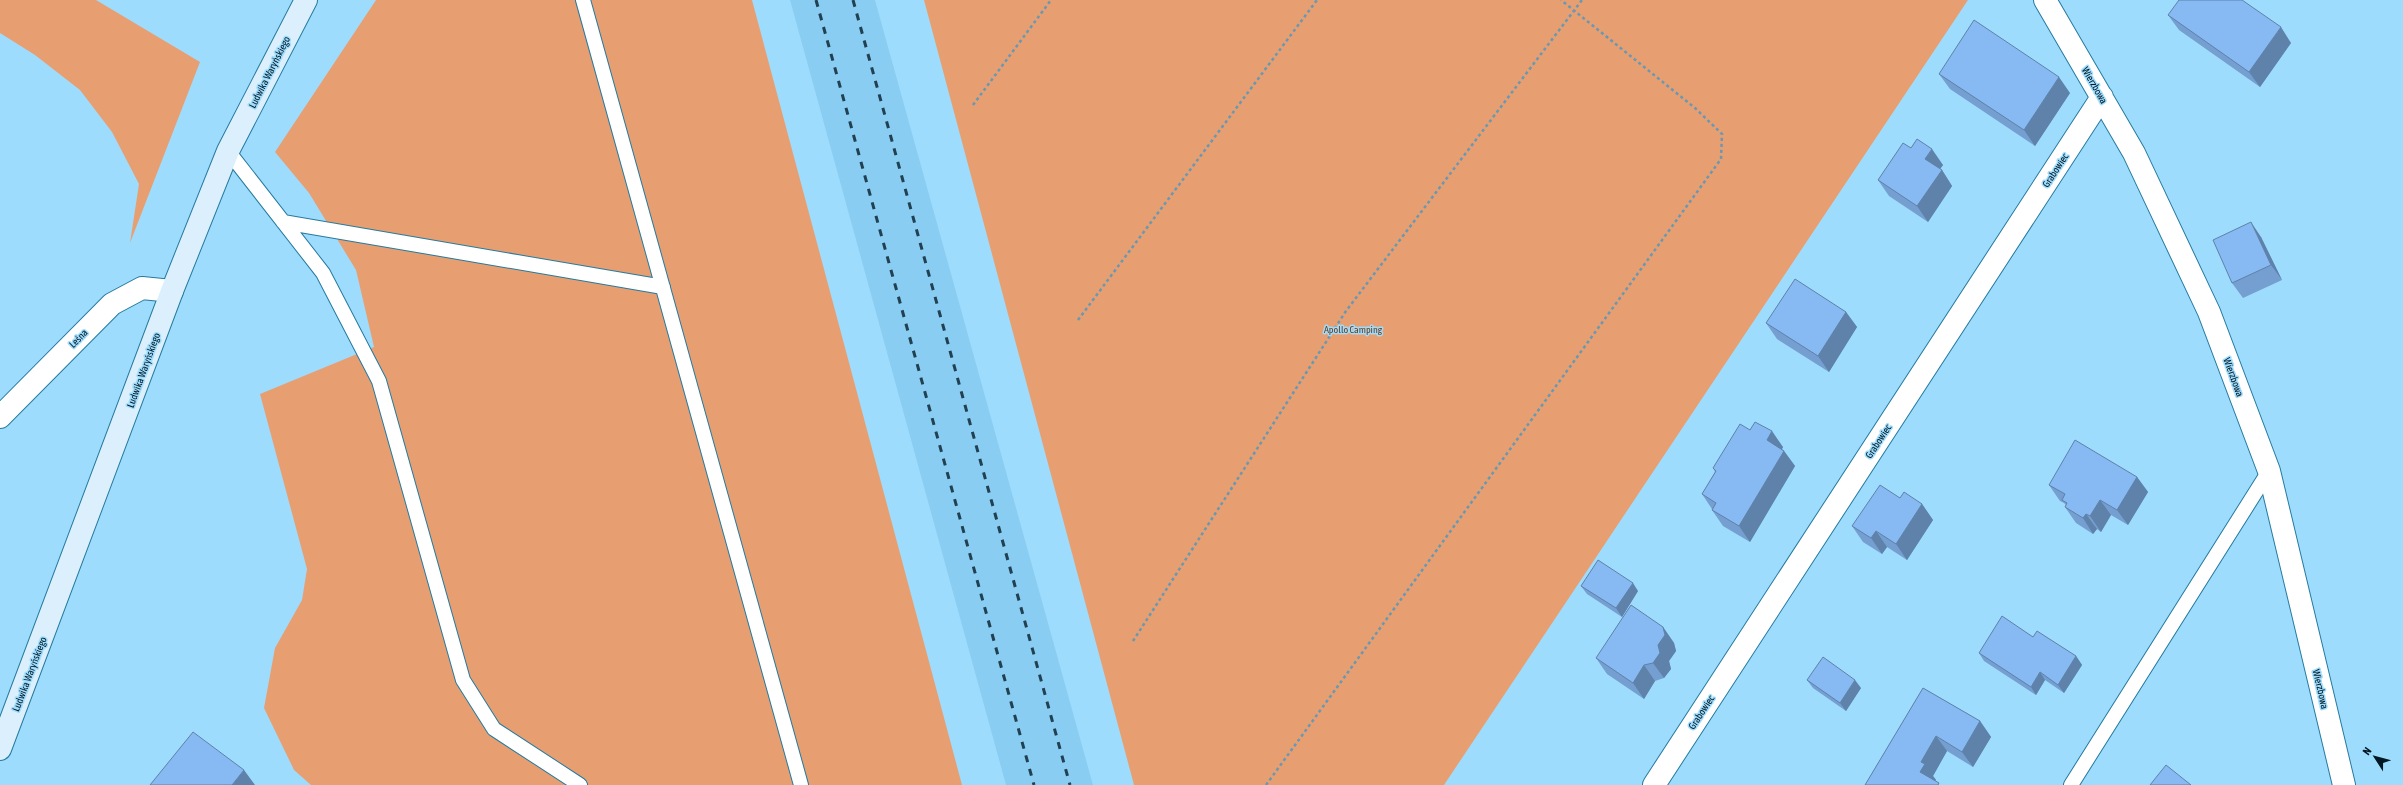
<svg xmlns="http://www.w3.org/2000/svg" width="2403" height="785" font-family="'Asap Condensed',sans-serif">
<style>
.built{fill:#8acdf2}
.green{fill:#e79f72}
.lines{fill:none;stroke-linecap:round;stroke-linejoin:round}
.lane-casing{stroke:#257a9f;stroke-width:16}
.street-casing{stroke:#257a9f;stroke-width:24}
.secondary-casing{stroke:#257a9f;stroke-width:24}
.path{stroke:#6898b2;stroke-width:2.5;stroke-dasharray:3 3;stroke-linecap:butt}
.lane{stroke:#fff;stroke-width:14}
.street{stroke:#fff;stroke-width:22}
.secondary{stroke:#dbf0fc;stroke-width:22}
.rail{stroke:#214051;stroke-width:3;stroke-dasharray:7 7;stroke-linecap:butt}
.wall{fill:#749fd0}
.shaded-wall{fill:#5e82a9}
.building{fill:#87b9f2;stroke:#5e82a9}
.labels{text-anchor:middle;stroke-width:3;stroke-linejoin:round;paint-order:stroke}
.street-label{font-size:10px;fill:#011824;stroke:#9edcfd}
.park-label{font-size:10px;fill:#6c3814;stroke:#9edcfd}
</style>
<rect width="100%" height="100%" fill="#9edcfd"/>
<path class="built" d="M790 0H875L1093 785H1006Z"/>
<path class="green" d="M0 0H96L200 62 130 243 139 184 112 132 80 90 35 55 0 33Z
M376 0H752L962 785H311L294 770 264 708 275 648 302 600 307 569 260 394 374 347 356 270 309 193 275 152Z
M924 0H1968L1444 785H1134Z"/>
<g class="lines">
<g class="lane-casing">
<path id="lane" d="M583 0 801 785
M228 151 323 273 379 381 463 680 494 729 580 785
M283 222 663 287
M2071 785 2269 471"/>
</g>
<g class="street-casing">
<path id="street" d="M2045 0 2134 153 2209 312 2269 471 2344 785
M0 417 112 304 142 288 172 291
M1654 785 2102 97"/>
</g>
<g class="secondary-casing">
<path id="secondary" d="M0 749 172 291 228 151 306 0"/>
</g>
<path class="path" d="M973 105 1051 0
M1078 320 1317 0
M1133 641 1346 311 1582 0
M1266 785 1721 159 1722 134 1695 108 1561 0"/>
<use href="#lane" class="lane"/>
<use href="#street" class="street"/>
<use href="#secondary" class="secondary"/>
<path class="rail" d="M816 0 1034 785
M853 0 1070 785"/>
</g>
<path class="wall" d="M2168 15 2291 43 2260 87 2179 30Z
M1939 74 2070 93 2035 146 1950 89Z
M1911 148 1943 165 1940 169 1942 170 1952 186 1928 222 1889 196 1878 180Z
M2261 237 2282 280 2243 298 2232 283Z
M1846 312 1857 327 1829 372 1777 339 1766 323Z
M1750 430 1783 447 1782 449 1784 451 1795 466 1750 542 1723 526 1712 510V509L1702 494 1715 472 1713 468Z
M2137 477 2148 492 2128 525 2111 515 2101 532 2097 529 2093 534 2076 523 2065 507 2066 505 2064 503 2060 501 2049 485Z
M1900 498 1922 504 1933 520 1907 560 1887 547 1882 554 1863 542 1852 526Z
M1581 586 1638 591 1622 617 1587 594Z
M1663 627 1674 643 1676 651 1669 661 1671 669 1664 678 1655 681 1644 699 1607 674 1596 658Z
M2033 637 2076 656 2082 665 2064 693 2045 680 2036 695 1984 661 1979 653Z
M1807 680 1861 688 1846 711 1813 688Z
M1923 688 1980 721 1991 737 1973 767 1947 751 1933 776 1936 780 1935 781 1865 785Z"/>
<path class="shaded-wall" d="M2281 27 2291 43 2260 87 2249 72Z
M2059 77 2070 93 2035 146 2024 130Z
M1932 149 1943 165 1936 174 1925 159Z
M1942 170 1952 186 1928 222 1917 206Z
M2251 222 2261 237 2282 280 2271 265Z
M1846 312 1857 327 1829 372 1818 356Z
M1772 431 1783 447 1778 456 1767 440Z
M1784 451 1795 466 1750 542 1739 526Z
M2137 477 2148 492 2128 525 2117 510Z
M2100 500 2111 515 2101 532 2090 516Z
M1922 504 1933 520 1907 560 1896 544Z
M2086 514 2097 529 2093 534 2083 518Z
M1876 531 1887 547 1882 554 1871 538Z
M1633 583 1638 591 1622 617 1616 608Z
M1663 627 1674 643 1676 651 1669 661 1671 669 1664 678 1653 663Z
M2076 656 2082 665 2064 693 2058 685Z
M1644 665 1655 681 1644 699 1633 683Z
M2040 672 2045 680 2036 695 2031 687Z
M1855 680 1861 688 1846 711 1840 703Z
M1980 721 1991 737 1973 767 1962 752Z
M1936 736 1947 751 1933 776 1936 780 1932 785 1920 772 1921 762Z
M244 770 255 785H232Z"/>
<path class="building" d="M2179 0H2242L2281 27 2249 72 2168 15Z
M1974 20 2059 77 2024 130 1939 74Z
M1917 139 1932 149 1925 159 1942 170 1917 206 1878 180 1903 143 1911 148Z
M2251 222 2271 265 2232 283 2213 240Z
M1795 279 1846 312 1818 356 1766 323Z
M1755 422 1772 431 1767 440 1784 451 1739 526 1712 510 1716 503 1702 494 1716 471 1713 468 1740 424 1750 430Z
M2075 440 2137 477 2117 510 2100 500 2090 516 2086 514 2083 518 2065 507 2067 503 2062 500 2065 494 2049 485Z
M1880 485 1900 498 1904 492 1922 504 1896 544 1876 531 1871 538 1852 526Z
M1598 560 1633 583 1616 608 1581 586Z
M1631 605 1663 627 1665 635 1658 645 1660 653 1653 663 1644 665 1633 683 1596 658Z
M2002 616 2033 637 2037 631 2076 656 2058 685 2040 672 2031 687 1979 653Z
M1823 657 1855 680 1840 703 1807 680Z
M1923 688 1980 721 1962 752 1936 736 1921 762 1925 764 1920 772 1939 783 1938 785H1865Z
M193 732 244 770 232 785H150Z
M2166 765 2191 785H2150Z"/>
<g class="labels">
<g class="street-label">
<text transform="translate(269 72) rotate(-63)" y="4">Ludwika Waryńskiego</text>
<text transform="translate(2095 85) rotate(60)" y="4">Wierzbowa</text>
<text transform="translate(2055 170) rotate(-57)" y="4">Grabowiec</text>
<text transform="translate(78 338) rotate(-45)" y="4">Leśna</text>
<text transform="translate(143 370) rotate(-70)" y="4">Ludwika Waryńskiego</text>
<text transform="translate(2234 377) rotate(70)" y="4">Wierzbowa</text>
<text transform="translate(1878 441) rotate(-57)" y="4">Grabowiec</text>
<text transform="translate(29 674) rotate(-69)" y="4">Ludwika Waryńskiego</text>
<text transform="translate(2321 689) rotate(77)" y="4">Wierzbowa</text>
<text transform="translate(1701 712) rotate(-57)" y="4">Grabowiec</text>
</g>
<g class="park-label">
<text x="1353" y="333">Apollo Camping</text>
</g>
</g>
<g transform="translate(2375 757) rotate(306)" stroke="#9edcfd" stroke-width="3" paint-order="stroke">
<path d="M0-3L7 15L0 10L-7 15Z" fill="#011824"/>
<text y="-6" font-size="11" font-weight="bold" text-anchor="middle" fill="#011824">N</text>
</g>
</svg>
